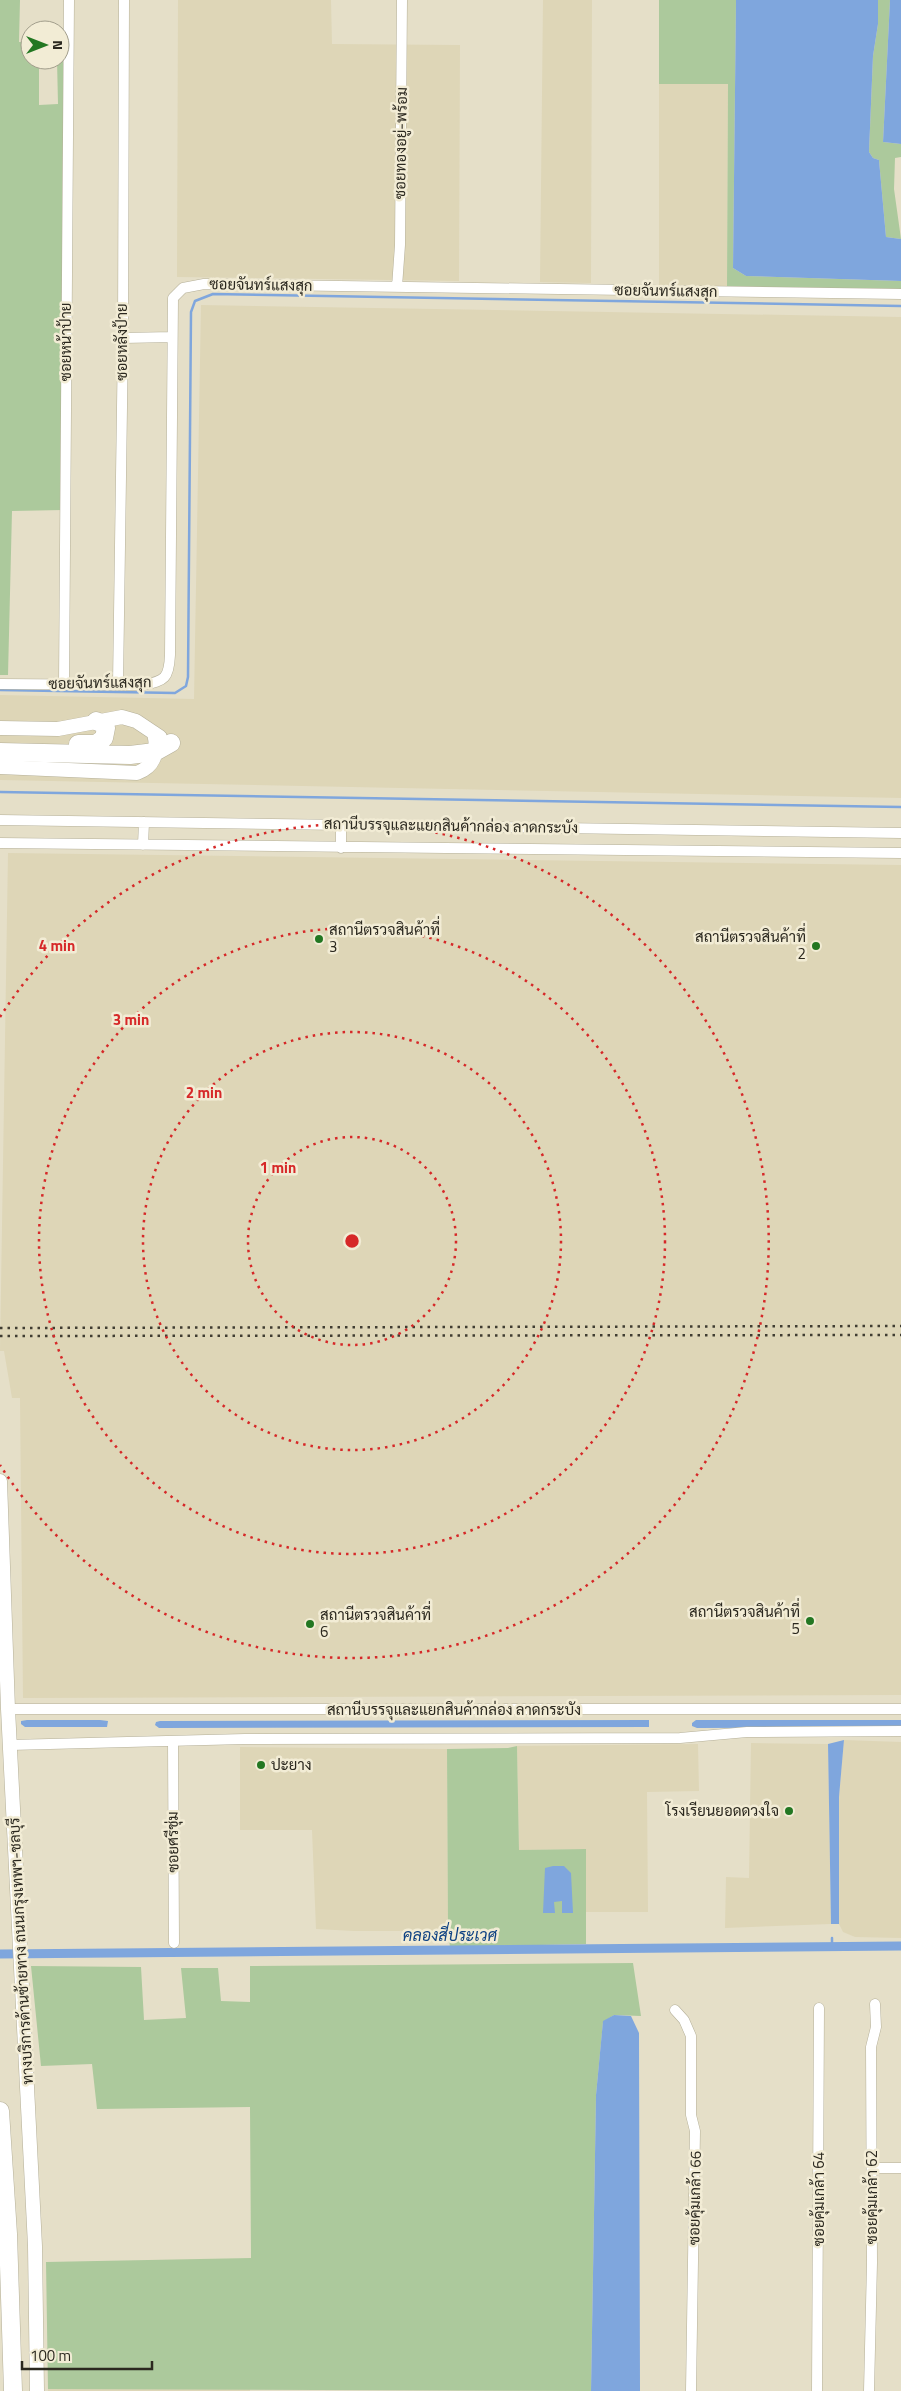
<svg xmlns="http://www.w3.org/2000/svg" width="901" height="2391" font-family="'Titillium Web',Sarabun,sans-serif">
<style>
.built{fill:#ded6b7}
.green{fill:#acc99c}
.water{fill:#7fa6dd}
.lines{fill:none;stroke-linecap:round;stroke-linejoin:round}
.stream{stroke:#7fa6dd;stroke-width:2.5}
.canal{stroke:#7fa6dd;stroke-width:9}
.minor-casing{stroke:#b5b099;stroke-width:11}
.secondary-casing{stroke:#b5b099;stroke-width:15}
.motorway-casing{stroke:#b5b099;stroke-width:19}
.minor{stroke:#fff;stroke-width:10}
.secondary{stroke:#fff;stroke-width:14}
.motorway{stroke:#fff;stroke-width:18}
.rail{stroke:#403d32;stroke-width:2.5;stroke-dasharray:2.5 5;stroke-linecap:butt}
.ring{fill:none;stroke:#d62828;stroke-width:2.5;stroke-dasharray:2.5 5}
.poi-dot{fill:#237722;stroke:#f2ecd5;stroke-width:2}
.labels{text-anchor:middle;stroke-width:5;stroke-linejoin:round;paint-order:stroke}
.street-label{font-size:15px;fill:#2b281f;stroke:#f2ecd5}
.poi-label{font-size:15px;fill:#2b281f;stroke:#f2ecd5;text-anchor:start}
.water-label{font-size:16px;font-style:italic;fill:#0f4283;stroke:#f2ecd5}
.centre{fill:#d62828;stroke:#f2ecd5;stroke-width:2.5}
.ring-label{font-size:15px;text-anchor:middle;font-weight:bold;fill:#d62828;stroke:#f2ecd5;stroke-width:5;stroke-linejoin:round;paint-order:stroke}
</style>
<rect width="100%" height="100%" fill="#e5dfc8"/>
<path class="built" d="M178 0H331L332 44 460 45 459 281 177 277Z
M543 0H592L591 283 540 282Z
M659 84H728L727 287 659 288Z
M201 305 901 317V798L0 780V695L194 699Z
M8 853 901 865V1695L23 1698 20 1398H12L4 1351H0Z
M844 1740 901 1742V1938L855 1937 843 1932 839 1924V1797Z
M751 1743 828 1744 831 1924 725 1928 726 1877 749 1878Z
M698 1744 699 1791 647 1792 648 1912H586L585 1849 519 1850 517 1746Z
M240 1747 447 1749 448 1931H354L316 1929 312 1830H240Z
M250 2388V2391H48V2389Z"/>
<path class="green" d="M0 0H20L19 42H30V60H39V105L58 104 57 60H60V43H68L63 510 12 511 8 675H0Z
M659 0H736L733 268 746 276 901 281V289L727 287 728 84H659Z
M878 0H890L883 142 901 144V157L895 158 894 189 901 239 886 237 879 160 873 158 869 152 873 56 878 24Z
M517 1746 519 1850 586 1849V1944L450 1947 448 1931 447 1749 508 1748Z
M633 1963 641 2016 614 2015 603 2022 596 2095 591 2391 48 2389 46 2262 251 2258 250 2107 97 2109 92 2064 41 2066 31 1966 141 1967 144 2020 186 2018 181 1968H218L221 2001 250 2002V1966Z"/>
<path class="water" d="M736 0H878V24L873 56 869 152 873 158 879 160 886 237 901 239V281L746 276 733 268Z
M890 0H901V144L883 142Z
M27 1720H100L108 1721 107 1727H25L21 1724V1721Z
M649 1720V1727L159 1728 155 1725 156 1722 160 1721Z
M696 1720H901V1727L697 1728 692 1726V1723Z
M844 1740 839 1797V1924H831L828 1744Z
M553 1866H564L571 1873 573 1913H562V1901L554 1902 555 1913H543L545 1868Z
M614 2015 631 2016 639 2033 640 2391H591L596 2095 603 2021Z"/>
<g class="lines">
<path class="stream" d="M0 690 175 693 186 686 188 677 191 312 195 301 213 294 901 306
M0 792 901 807
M832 1947V1938"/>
<path class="canal" d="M0 1954 901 1946"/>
<g class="minor-casing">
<path id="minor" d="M397 287 400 245 402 0
M123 338 172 337
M0 684 143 685C165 681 169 678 170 655L173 298 183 288 204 284 901 294
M118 684 123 338 124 0
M64 685 69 0
M0 820 901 833
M341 825V848
M0 843 901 853
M143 845 144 822
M8 1709H901
M173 1741 174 1943
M10 1745 245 1739 680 1738 747 1732 901 1731
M675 2010 684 2020 691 2036V2115L695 2131 691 2391
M872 2168H901
M817 2391 819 2008
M869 2391 872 2263 871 2047 876 2027 875 2004"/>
</g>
<g class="secondary-casing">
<path id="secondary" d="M0 728 58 729 122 717 136 721 160 737
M0 767 137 773C156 766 158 750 154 733
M0 1481 8 1709 35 2246 37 2391"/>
</g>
<g class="motorway-casing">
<path id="motorway" d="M78 744H96L104 738 106 728 103 724 96 721
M0 752 130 755 155 752 171 743
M0 2111 8 2234 13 2391"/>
</g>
<use href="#minor" class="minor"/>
<use href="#secondary" class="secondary"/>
<use href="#motorway" class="motorway"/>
<path class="rail" d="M0 1328 901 1326
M0 1336 901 1335"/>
</g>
<g class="ring">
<circle cx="352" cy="1241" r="104"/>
<circle cx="352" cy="1241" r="209"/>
<circle cx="352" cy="1241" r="313"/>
<path d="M0 1017A417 417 0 1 1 0 1465"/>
</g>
<g class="poi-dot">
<circle cx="319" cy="939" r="5"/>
<circle cx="816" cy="946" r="5"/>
<circle cx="810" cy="1621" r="5"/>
<circle cx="310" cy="1624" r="5"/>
<circle cx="261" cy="1765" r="5"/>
<circle cx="789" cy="1811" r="5"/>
</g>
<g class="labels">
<g class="street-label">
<text transform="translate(401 143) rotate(-89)" y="5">ซอยทองอยู่-พร้อม</text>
<text transform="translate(261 285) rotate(1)" y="5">ซอยจันทร์แสงสุก</text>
<text transform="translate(666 291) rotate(1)" y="5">ซอยจันทร์แสงสุก</text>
<text transform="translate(66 342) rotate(-90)" y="5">ซอยหน้าป้าย</text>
<text transform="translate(122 342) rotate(-90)" y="5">ซอยหลังป้าย</text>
<text transform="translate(100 683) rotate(-1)" y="5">ซอยจันทร์แสงสุก</text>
<text transform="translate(451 826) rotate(1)" y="5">สถานีบรรจุและแยกสินค้ากล่อง ลาดกระบัง</text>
<text x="454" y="1715">สถานีบรรจุและแยกสินค้ากล่อง ลาดกระบัง</text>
<text transform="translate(173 1842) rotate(-91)" y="5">ซอยศรีชุ่ม</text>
<text transform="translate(21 1951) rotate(-93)" y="5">ทางบริการด้านซ้ายทาง ถนนกรุงเทพฯ-ชลบุรี</text>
<text transform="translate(872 2197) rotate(-90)" y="5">ซอยคุ้มเกล้า 62</text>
<text transform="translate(695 2198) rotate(-89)" y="5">ซอยคุ้มเกล้า 66</text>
<text transform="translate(819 2199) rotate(-90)" y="5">ซอยคุ้มเกล้า 64</text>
</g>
<g class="poi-label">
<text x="329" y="935">สถานีตรวจสินค้าที่<tspan x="329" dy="17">3</tspan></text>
<text x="806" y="942" text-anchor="end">สถานีตรวจสินค้าที่<tspan x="806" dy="17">2</tspan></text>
<text x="800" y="1617" text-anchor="end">สถานีตรวจสินค้าที่<tspan x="800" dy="17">5</tspan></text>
<text x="320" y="1620">สถานีตรวจสินค้าที่<tspan x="320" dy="17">6</tspan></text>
<text x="271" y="1770">ปะยาง</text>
<text x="779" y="1816" text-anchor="end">โรงเรียนยอดดวงใจ</text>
</g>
<g class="water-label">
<text x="450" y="1941">คลองสี่ประเวศ</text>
</g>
</g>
<circle cx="352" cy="1241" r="8" class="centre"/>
<g class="ring-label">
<text x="57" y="951">4 min</text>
<text x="131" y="1025">3 min</text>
<text x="204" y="1098">2 min</text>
<text x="278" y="1173">1 min</text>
</g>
<g transform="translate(45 45) rotate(90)"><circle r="24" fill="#f2ecd5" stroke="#a29e8c"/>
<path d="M0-4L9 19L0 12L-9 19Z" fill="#237722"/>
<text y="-8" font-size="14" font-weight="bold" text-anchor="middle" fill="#2b281f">N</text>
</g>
<path d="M22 2361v8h130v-8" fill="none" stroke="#2b281f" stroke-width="2.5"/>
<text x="30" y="2361" font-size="15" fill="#2b281f" stroke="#f2ecd5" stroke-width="4" paint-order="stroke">100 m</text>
</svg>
